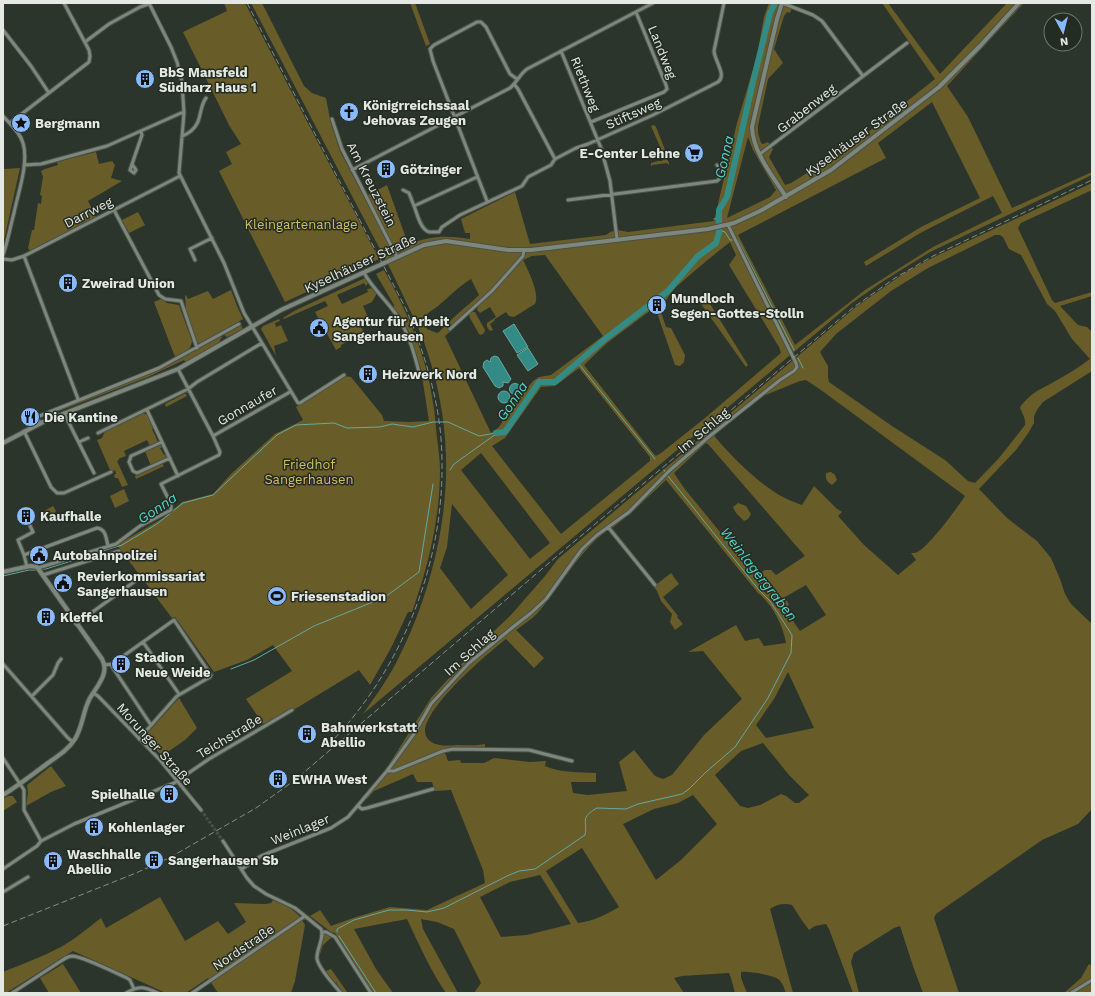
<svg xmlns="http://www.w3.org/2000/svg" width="1095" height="996" font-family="'Work Sans',sans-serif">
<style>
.green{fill:#685c29;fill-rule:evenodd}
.water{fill:#328c85;stroke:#67a8a1}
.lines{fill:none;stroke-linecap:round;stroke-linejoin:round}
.stream{stroke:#67a8a1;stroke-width:1}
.river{stroke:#328c85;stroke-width:6}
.street-tunnel{stroke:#485047;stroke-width:3;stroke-dasharray:3 1.5;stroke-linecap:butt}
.street-casing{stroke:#4b514a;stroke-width:5}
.secondary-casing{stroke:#4b514a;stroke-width:6}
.street{stroke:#7d877c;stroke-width:3}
.secondary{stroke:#7d877c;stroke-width:4}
.rail{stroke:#858c84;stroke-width:1;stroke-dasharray:6 3;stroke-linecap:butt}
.labels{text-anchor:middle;stroke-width:3;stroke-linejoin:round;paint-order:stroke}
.street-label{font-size:13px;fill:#e4e9e3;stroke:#232b22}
.poi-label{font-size:13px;font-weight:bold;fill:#e4e9e3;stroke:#232b22;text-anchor:start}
.park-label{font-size:13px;fill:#d5bf63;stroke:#232b22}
.water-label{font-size:14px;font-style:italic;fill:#53d6cb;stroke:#232b22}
</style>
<rect width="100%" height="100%" fill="#2c352b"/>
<path class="green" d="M224 3H245L379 259 285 302 219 171 232 164 226 152 241 144 229 125 183 32 227 11Z
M251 3H262L304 86 312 93 326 98 330 119 340 151 364 197 387 185 408 244C433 236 443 235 470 239V233H465L461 219 515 192 530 244 606 235C613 229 619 230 628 232L714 221 737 123 757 56 764 17 769 3H793L790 13 787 12 784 16 774 49 783 63 768 79 758 126V133L761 143 763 144 768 142 773 149 769 157 785 185 791 183 852 145 935 79 882 3H888L940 74 1007 3H1024L947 86 968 117 1012 208 1092 172V175L930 252 882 282 852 303 363 714C374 698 386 682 395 665 428 602 448 527 446 456 445 417 437 378 424 342 417 324 408 306 400 289 385 257 368 227 352 196 318 131 285 67 251 3ZM932 102 980 198 921 227 864 262 866 266 922 232 993 196 1002 213 933 247 865 290 795 345 738 235 886 158 878 143ZM748 137 753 150 776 190 770 197 727 218ZM730 242 736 255 729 265 779 347 781 353 705 418 661 453 656 456 653 453 584 365 607 343 655 307 675 365 680 366 684 362 685 355 671 328 666 327 659 306C665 304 670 293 675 288 693 272 711 257 730 242ZM545 255 603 336 551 375 539 377 533 381 512 406 499 427 491 433 445 336 451 331 469 314 470 318 479 334 481 335 484 333 485 330 475 312H472L478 305 477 310 480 313 490 307 496 317 487 323V327L490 331 493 330 490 324 494 321 495 319 506 312 509 316 514 317 535 304C540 293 528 270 523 260L532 256ZM471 279 479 295C466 307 452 318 439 332L437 333 427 329 424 318C428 312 433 310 438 306 449 297 459 286 471 279ZM579 368 650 457V461L561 534 492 446 505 438 541 387 555 386ZM481 453 550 543 530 559 461 470ZM452 504 508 575 471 609 440 568 447 547Z
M410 3H415L430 44 426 46Z
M654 125 656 127 667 155 664 156 651 126Z
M96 152 99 164 112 161 115 165 111 178 122 181 88 201 96 217 30 251 28 248 32 230H34L38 203 41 204 42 196 40 195 43 177 41 171 45 169 58 165 57 162Z
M666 157 669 163V165L667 163 652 165 651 167V163L658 161H662Z
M3 165 4 169 20 168 3 245Z
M1092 183V190L1021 223 1018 228 1052 300 1055 303 1092 292V296L1060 306 1078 325 1087 327 1092 332V371L1043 402 1037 410 1034 416V423L1029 432 1016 450 979 489 1007 518 1037 541 1051 558 1060 579 1065 594 1071 604 1092 624V809L1078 824 1042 840 936 914 934 918 959 993H923L914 969 900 926 894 928 854 953 851 962 859 993H853L829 929 826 924 815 926 809 930 801 919 792 905C784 903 777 904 770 909L793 993H786C784 988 783 983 778 979 772 975 748 971 741 972V978L747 993H735L731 978 729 973 682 976 674 978 684 993H474L481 983 454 929 437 922 421 919 423 929 458 993H446C430 970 419 944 407 919L354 929 376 969 393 993H369L371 991 347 954 335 933 331 932 310 916 320 910 331 926 353 918 390 907 427 910 485 883 483 870 451 790 435 791 432 782H417L413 774 374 791 367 799 362 798 388 766 431 698 476 648 511 615 545 576 558 559 857 306 906 272 932 258ZM995 235H1000L1003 237 1009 249 1021 255 1047 304 1055 311 1072 339 1090 359C1078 368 1065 376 1052 383 1038 390 1030 394 1020 407 1022 414 1026 418 1025 425L999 458 975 483 968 481 945 460 892 426 829 382 828 377V366L820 352 836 334 891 291 928 268ZM806 380 821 390 965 496C957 508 928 548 917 552 917 553 911 553 911 553L916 560 898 575 864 545 838 516 842 512 836 508 814 486 802 505C794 502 786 499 779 495 756 481 732 457 715 437V434L761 397 800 381ZM706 443 708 444 805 556 776 575 771 570H765L756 576 684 488 674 473ZM666 480 758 593C772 604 783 625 786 643L764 646 759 638 745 641 736 625 688 652 703 651 742 699 704 735 672 775 663 779 655 776 634 750 619 762 627 791 588 795 573 793 571 782H596V773C579 772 561 773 545 766L546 761 530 762 494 758 484 763H461L460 760 448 761 444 750 485 749V744C476 746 467 745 457 745 448 746 431 747 426 736 416 714 489 652 506 639L534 668 544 658 516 630C524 624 534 618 540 610 563 583 579 551 608 530L657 591 661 601 672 614 670 622 675 630 683 624 677 617 678 616 663 597 679 584 671 573 657 584 612 528 630 514ZM806 585 826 615 800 631 784 608 789 605 785 597ZM788 672 814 728 766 738 756 725 774 699ZM763 743 789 775 809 795 799 803H795L786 796 781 794 760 805 748 808 740 806 715 775 741 751ZM693 795 717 824 681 860 656 880 623 824 654 809 678 803ZM582 848 619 907C605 915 594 921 578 923L546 871ZM540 875 571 924 527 935 501 937 480 897 510 882Z
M138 212 145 225 129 233 122 220Z
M384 270C407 311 427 357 433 403 435 411 435 420 436 428 437 441 440 456 440 470 440 519 428 567 412 612H408L391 648 370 685 359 670 295 709 263 724 246 699 292 671 273 645 247 660 214 672 175 617 172 618 117 545 163 518 182 502 213 494 231 474 275 434 303 420 296 407 344 376 351 377 382 415 384 421 410 422 429 421 421 370 409 332 393 309 394 305 376 274Z
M365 278 368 283 366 286 364 283 337 295 342 304 368 292 367 289 373 288 377 293 372 302 363 306 368 317 358 321 364 333 341 345V347L336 350 315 312 328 306 325 301 284 319 283 318 294 311Z
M231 290 237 306 243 319 201 344 196 343 186 310 185 296 186 295 188 299 208 291 213 299Z
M161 299 167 303 179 305 192 341C191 351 183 353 175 357L154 302Z
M707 299 748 365 746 367 701 304Z
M279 319 280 321 275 323 276 327 281 325 288 341 274 346 276 356 261 329 263 326Z
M241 325 243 329 227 337 224 335Z
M221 336 222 338 220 339V341L218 344 186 363 184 360 148 377 46 416 80 401 162 369Z
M184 394H186L187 396 166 407 165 404Z
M143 413 148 415 154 428 152 429 158 442 150 446 147 440 124 451 126 456 118 459 119 460 117 461 128 485 122 487 118 478H115L114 475 116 474 115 470 112 472 110 470 97 440 102 438 105 431Z
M159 445 163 447 160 448 164 455 166 454V457L164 460 151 466 145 451Z
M162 463 164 466 136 479 135 476Z
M831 472 835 475 837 480 832 485C827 482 825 479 826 473Z
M124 489 129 501 115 508 110 496Z
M738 503 746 506 751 514 748 519 744 521 736 513 733 507Z
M53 506 56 511 54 514 47 517 44 511Z
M179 698 197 728 185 740 162 756 144 737Z
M51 766 66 786 51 792 26 806 28 793 27 785Z
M8 796H13L17 802 3 811V799Z
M160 897 185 941 218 921 228 934 246 922 234 903 266 904 271 903 273 900C287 905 299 912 305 925L295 981 291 993H218L208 978 186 993H166L73 951 6 993H3V972C22 964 42 957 61 947 75 939 88 928 101 918L106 928Z
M324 934H326L332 937 323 945 320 954H319L320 943Z
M63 964 81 993H49L40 978Z
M1089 964 1092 966V993H1064L1081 978Z
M331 969 347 992 344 993 336 983 338 981 335 983 326 971Z"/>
<path class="water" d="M514 324 528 347 517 353 503 331Z
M528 348 538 364 528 371 517 355Z
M494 356 498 357 511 379 508 383 503 382V386L499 388 495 386 483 367 484 362 487 360 490 362 491 358Z
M509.5 389a5.5 5.5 0 1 1 11 0a5.5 5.5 0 1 1-11 0Z
M498 397a6 6 0 1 1 12 0a6 6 0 1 1-12 0Z"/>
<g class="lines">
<path class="stream" d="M714 219 719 218
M719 230 725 232 730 240H732
M737 239 739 242 794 350
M655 300 657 305
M798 358 803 368
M578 363 655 459
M450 470 454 464 496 434
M664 470 665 472
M41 569H46L122 545 157 524 183 503 213 495 277 435 296 425 334 423 347 428 380 427 392 424 413 427 433 422H448L479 436 496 433
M3 576 29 570H38
M231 669 254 660 314 626 385 597 419 572 433 484
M337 932V929L354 920 389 910H407L427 912 444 908 507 876 519 871 535 869 585 835C588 821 579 818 597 808L626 809 638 804 682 794 689 789 706 772 735 747 768 698 791 653 792 635 770 601 759 590 668 476
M339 936 376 993"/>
<path class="river" d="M496 433 505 432 539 382H555L605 339 668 291 697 257 716 243 719 233V210L727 197 752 86 770 13 775 3"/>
<path class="street-tunnel" d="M201 810 223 841"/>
<g class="street-casing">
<path id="street" d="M149 3 171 47 177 62 182 82 184 113 179 173 224 263 244 313 298 403H300L344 375
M782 3 813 15 822 21 863 76
M3 30 31 66 49 93
M85 42 109 24 140 7 149 4
M561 51 601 148 610 181 617 239
M514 84 518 89 555 159
M3 116C10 124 20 132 23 143 29 163 18 193 14 213 10 227 8 241 3 255
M332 119 342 149 397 257
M591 122 664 92 667 89 666 85 636 12
M10 123 89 62 90 56 89 50 64 3
M182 136C186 135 188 133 191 131 203 121 198 109 206 98
M760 154 907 43
M132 164 136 170 134 173 130 170 142 135 141 131
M24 165 41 164 107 146 181 113H184
M352 170 510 88C517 82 520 74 527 69L653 3
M403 190 409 193 414 206 477 177
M568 200 717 181C723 176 723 171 717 165
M487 201 433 61 430 49 434 45 477 22H481L486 27 510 74 517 79
M414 206C417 213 420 229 429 232 432 232 436 232 439 232L442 227 460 215 522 186 528 177 551 165 555 159 576 148 588 144 653 115 718 82C727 75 715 62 714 51L724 3
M114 210 159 295 165 299 181 301 197 348
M24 256 78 399
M3 259 12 260 24 256 180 176
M195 260 190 249 212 238
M364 273C373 289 388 302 398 317 409 334 414 353 419 372
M450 329 492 291 523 256 524 250
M178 369 213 436
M147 410 178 476
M64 413 94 473
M40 423 37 417 159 368 239 324
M24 431 51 487 57 493H64L111 472
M98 433 188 389 197 382 262 343
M79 442 88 438
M162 442 131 456 129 462 133 471 137 473 170 458
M26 517 33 532 18 540 24 555 27 567
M608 527 655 585
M24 555 97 528C106 529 106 538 108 546
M38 568 116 544 140 526 171 510V504L161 484 219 455 220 452 213 436 290 392
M43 575 119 551
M76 624 138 579
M143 642 179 694
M3 664 68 738 73 742
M104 665 112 664 174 620 211 675 210 677 177 696 139 739
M111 665 151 725
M93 693 98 696 160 760 201 810
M32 696 53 675 58 663 61 659
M3 758 24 790V810L41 841
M387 771H394L443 751 453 749 529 750 572 761
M358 806 362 809 367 808 433 789
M223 841 247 878 254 886 266 894 295 908 321 929C325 938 316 949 317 959 319 969 334 985 341 993
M3 869 37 846 41 841 74 824 174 783 209 759 292 710
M242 869 261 856 331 828 348 817 387 771 414 734 431 704 469 663 513 627 531 613 546 599 582 549 597 535 629 512 669 471 711 435 780 380 794 371 797 367 796 363 728 225
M3 892 28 877
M322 932H326L335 937 371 993
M12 993 61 961C65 958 68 956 73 956 84 957 116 973 127 978L130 980 134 989
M126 993C140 985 145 987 158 993
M192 993 305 916
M1071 993 1092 980"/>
</g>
<g class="secondary-casing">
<path id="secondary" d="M782 3 777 19 752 127C753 153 773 176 786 197
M3 443 45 421 178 369 281 310 424 245 446 241 508 250H531L708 229 734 223 760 211 831 170 939 87 980 46 1019 3
M3 572 30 566 37 567 102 659C110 673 97 686 90 698 83 710 83 726 75 739 69 749 58 756 48 763 33 774 19 785 3 795"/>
</g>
<use href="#street" class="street"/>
<use href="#secondary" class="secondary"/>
<path class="rail" d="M247 3 406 309C422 347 435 387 440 428 452 540 411 657 334 739
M3 926 136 873 169 858 256 808 295 780 563 551 854 307 895 278 933 256 1092 180"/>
</g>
<defs>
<g id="building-disc" transform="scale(1)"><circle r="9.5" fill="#89bafc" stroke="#232b22"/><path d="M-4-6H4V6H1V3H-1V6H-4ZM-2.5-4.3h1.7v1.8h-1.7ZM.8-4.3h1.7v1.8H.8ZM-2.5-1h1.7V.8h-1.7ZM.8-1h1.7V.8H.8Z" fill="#111"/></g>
<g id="church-disc" transform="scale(1)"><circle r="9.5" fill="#89bafc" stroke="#232b22"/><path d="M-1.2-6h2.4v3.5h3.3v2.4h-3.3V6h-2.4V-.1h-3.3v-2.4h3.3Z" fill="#111"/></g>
<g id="sight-disc" transform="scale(1)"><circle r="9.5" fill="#89bafc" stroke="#232b22"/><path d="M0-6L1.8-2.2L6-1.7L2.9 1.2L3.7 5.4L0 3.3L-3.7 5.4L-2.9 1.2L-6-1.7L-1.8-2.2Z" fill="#111"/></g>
<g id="supermarket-disc" transform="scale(1)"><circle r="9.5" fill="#89bafc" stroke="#232b22"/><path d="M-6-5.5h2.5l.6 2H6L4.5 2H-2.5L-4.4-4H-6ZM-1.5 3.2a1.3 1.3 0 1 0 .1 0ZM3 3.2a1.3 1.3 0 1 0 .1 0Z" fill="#111"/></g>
<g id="civic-disc" transform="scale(1)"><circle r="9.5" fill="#89bafc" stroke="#232b22"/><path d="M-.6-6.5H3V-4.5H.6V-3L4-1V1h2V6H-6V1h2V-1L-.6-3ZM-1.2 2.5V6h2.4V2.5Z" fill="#111"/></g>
<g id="restaurant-disc" transform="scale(1)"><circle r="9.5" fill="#89bafc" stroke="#232b22"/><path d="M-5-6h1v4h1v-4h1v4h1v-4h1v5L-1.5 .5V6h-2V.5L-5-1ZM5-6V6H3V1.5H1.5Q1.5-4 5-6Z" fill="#111"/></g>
<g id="stadium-disc" transform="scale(1)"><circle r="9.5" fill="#89bafc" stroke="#232b22"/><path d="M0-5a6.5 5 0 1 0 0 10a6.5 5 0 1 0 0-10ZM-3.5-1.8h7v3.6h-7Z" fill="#111"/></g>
</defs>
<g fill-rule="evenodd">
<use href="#building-disc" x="145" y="79"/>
<use href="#church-disc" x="349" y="112"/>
<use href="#sight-disc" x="21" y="123"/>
<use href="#supermarket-disc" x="694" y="153"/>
<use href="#building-disc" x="386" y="169"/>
<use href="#building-disc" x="68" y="283"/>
<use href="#building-disc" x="657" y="305"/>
<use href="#civic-disc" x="319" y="328"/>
<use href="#building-disc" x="368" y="374"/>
<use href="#restaurant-disc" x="30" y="417"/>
<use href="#building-disc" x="26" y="516"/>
<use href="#civic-disc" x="39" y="555"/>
<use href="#civic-disc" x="63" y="583"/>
<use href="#stadium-disc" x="277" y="596"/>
<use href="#building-disc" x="46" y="617"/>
<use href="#building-disc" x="121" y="664"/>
<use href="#building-disc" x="307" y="734"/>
<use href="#building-disc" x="278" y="779"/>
<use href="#building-disc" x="169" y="794"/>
<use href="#building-disc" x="94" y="827"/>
<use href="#building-disc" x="154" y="860"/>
<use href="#building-disc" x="53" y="861"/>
</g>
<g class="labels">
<g class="street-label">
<text transform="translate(663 52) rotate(68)" y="5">Landweg</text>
<text transform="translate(586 84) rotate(68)" y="5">Riethweg</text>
<text transform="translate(806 108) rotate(-38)" y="5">Grabenweg</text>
<text transform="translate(633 113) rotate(-24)" y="5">Stiftsweg</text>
<text transform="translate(856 137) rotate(-36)" y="5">Kyselhäuser Straße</text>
<text transform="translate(372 184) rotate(63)" y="5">Am Kreuzstein</text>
<text transform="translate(88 212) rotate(-27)" y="5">Darrweg</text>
<text transform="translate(360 263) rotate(-25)" y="5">Kyselhäuser Straße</text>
<text transform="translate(247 405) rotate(-30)" y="5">Gonnaufer</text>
<text transform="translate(703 430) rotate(-40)" y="5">Im Schlag</text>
<text transform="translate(469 652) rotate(-42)" y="5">Im Schlag</text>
<text transform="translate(229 736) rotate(-31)" y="5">Teichstraße</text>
<text transform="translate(155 744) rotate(48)" y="5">Morunger Straße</text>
<text transform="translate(300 829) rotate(-22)" y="5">Weinlager</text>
<text transform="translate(243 947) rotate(-34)" y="5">Nordstraße</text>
</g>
<g class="poi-label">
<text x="159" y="77">BbS Mansfeld<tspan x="159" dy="15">Südharz Haus 1</tspan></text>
<text x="363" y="110">Königrreichssaal<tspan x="363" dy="15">Jehovas Zeugen</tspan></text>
<text x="35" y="128">Bergmann</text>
<text x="680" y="158" text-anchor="end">E-Center Lehne</text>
<text x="400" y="174">Götzinger</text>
<text x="82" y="288">Zweirad Union</text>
<text x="671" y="303">Mundloch<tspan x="671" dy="15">Segen-Gottes-Stolln</tspan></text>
<text x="333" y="326">Agentur für Arbeit<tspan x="333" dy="15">Sangerhausen</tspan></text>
<text x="382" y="379">Heizwerk Nord</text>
<text x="44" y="422">Die Kantine</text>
<text x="40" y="521">Kaufhalle</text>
<text x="53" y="560">Autobahnpolizei</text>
<text x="77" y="581">Revierkommissariat<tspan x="77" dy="15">Sangerhausen</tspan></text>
<text x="291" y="601">Friesenstadion</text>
<text x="60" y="622">Kleffel</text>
<text x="135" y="662">Stadion<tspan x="135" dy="15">Neue Weide</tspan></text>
<text x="321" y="732">Bahnwerkstatt<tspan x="321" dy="15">Abellio</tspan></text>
<text x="292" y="784">EWHA West</text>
<text x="155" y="799" text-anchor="end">Spielhalle</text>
<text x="108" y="832">Kohlenlager</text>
<text x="67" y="859">Waschhalle<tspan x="67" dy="15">Abellio</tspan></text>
<text x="168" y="865">Sangerhausen Sb</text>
</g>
<g class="park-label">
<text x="301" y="229">Kleingartenanlage</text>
<text x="309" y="469">Friedhof<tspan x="309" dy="15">Sangerhausen</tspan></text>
</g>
<g class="water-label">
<text transform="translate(724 157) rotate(-77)" y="5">Gonna</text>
<text transform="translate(512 401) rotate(-56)" y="5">Gonna</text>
<text transform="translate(157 508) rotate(-34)" y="5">Gonna</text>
<text transform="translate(759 574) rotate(52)" y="5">Weinlagergraben</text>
</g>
</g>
<rect width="1095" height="996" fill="none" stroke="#e4e9e3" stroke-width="8"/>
<g transform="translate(1063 32) rotate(173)"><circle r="19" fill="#232b22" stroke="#70776f"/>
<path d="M0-3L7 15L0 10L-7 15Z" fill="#89bafc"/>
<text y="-6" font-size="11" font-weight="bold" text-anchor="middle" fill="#e4e9e3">N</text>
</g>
</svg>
